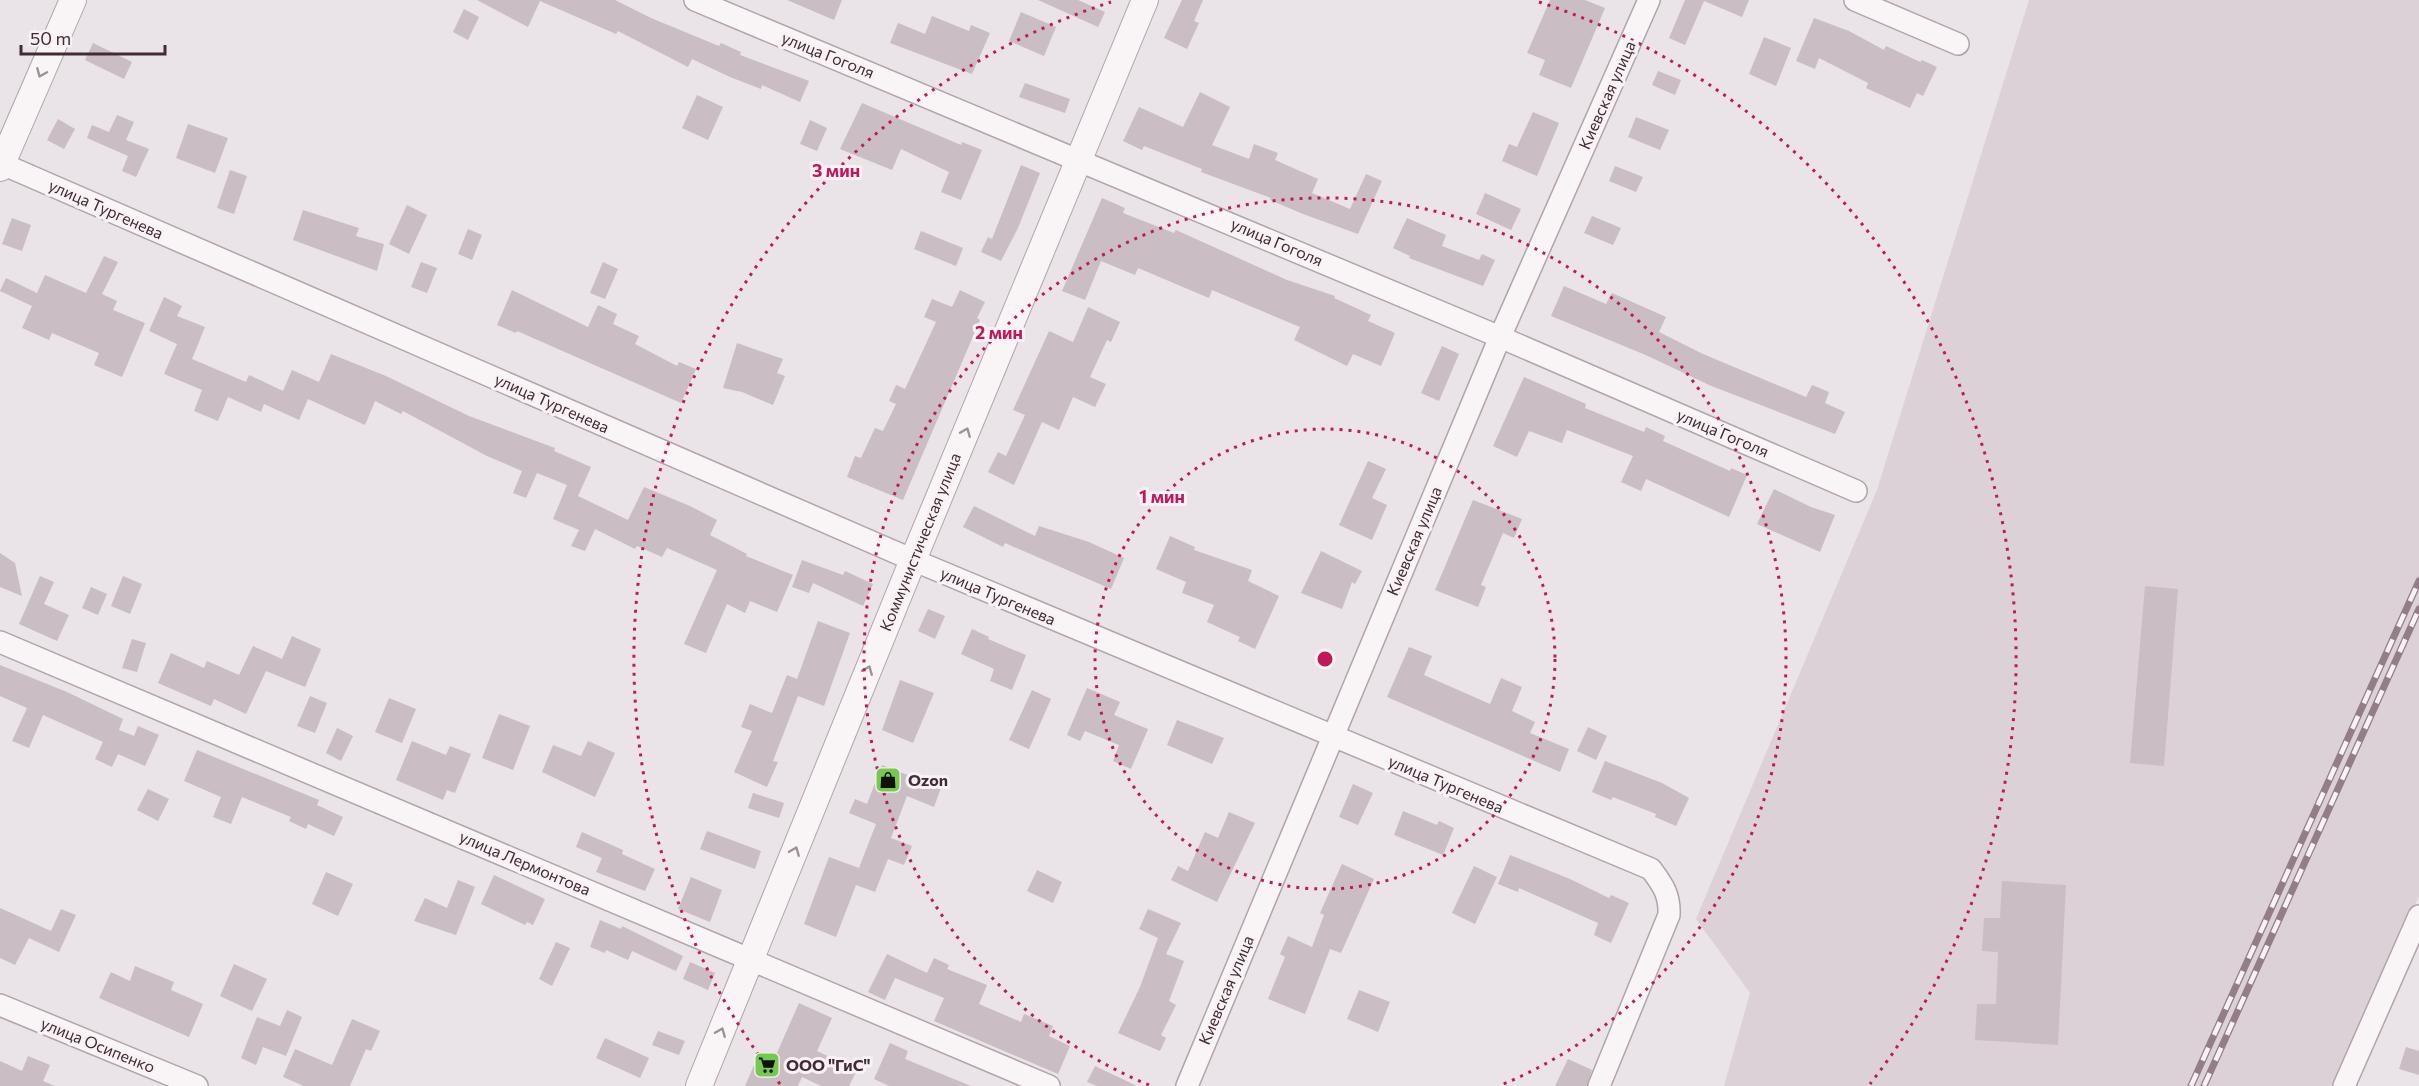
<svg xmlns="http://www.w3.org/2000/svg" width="2419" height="1086" font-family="Commissioner,sans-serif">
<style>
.built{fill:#dcd1d6}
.building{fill:#cabdc4}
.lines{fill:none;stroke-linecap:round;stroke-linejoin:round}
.minor-casing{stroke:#b1a4ab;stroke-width:24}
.tertiary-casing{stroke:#b1a4ab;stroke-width:28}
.minor{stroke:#f9f5f7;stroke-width:21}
.tertiary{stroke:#f9f5f7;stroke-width:26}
.rail-casing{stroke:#937d89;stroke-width:7}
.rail{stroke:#f8f2f5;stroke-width:4.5;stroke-dasharray:14;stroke-linecap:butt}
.oneway{stroke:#9e9097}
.ring{fill:none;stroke:#c2185b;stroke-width:3;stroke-dasharray:3 6}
.labels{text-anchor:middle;stroke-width:6;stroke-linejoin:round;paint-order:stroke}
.street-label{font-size:16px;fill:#422b37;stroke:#f8f2f5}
.poi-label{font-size:16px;font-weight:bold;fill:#422b37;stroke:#f8f2f5;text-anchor:start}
.centre{fill:#c2185b;stroke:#f8f2f5;stroke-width:3}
.ring-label{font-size:18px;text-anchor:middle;font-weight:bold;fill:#c2185b;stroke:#f8f2f5;stroke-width:6;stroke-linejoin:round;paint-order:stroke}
</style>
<rect width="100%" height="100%" fill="#eae3e7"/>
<path class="built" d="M2029 0H2419V896L2337 1086H1724L1750 993 1696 919 1877 490Z"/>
<path class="building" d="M477 0H615L651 18 719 46 721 43 741 52 740 55 809 81 800 102 762 85 761 89 730 77 692 59 688 67 618 31 616 34 540 1 528 27Z
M787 0H842L834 20Z
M1038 0H1078L1105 12 1098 27Z
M1182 0H1203L1194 21 1199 23 1187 49 1164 38Z
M1550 0H1585L1605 8 1571 88 1539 75 1545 60 1527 53Z
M1685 0H1749L1742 17 1704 1 1685 45 1669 38Z
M464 9 479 17 468 40 453 32Z
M1021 12 1056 27 1044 56 1009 41Z
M932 16 969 31 971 25 990 33 972 74 890 43 898 23 925 34Z
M1814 18 1849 31 1884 50 1886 46 1920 62 1922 60 1937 67 1923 96 1917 93 1910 108 1866 88 1868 83 1819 58 1815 69 1796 61Z
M1764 37 1791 48 1776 86 1749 74Z
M93 43 132 62 124 79 85 60Z
M1658 71 1681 80 1675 95 1652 85Z
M1025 83 1070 99 1065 113 1019 97Z
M1200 92 1230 107 1212 145 1249 159 1254 144 1278 153 1275 160 1318 179 1312 193 1350 209 1366 174 1382 181 1358 234 1303 214 1270 200 1271 198 1201 172 1202 169 1144 146 1142 150 1123 141 1139 107 1183 127Z
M697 95 723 107 708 140 682 128Z
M862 103 961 145 962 142 982 150 961 200 941 192 949 172 901 149 892 170 840 149Z
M1533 112 1559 123 1537 176 1502 161 1509 144 1517 147Z
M117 115 134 122 126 140 149 149 136 177 122 171 128 156 87 138 92 125 109 132Z
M1636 117 1669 130 1660 150 1628 137Z
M58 119 75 129 64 149 47 140Z
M810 120 827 128 817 151 800 144Z
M188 124 228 138 215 173 176 158Z
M1021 165 1040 173 1018 228 1001 261 981 252 988 237 992 239Z
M1615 166 1643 177 1636 192 1609 181Z
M230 170 247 176 234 214 217 208Z
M1485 193 1521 209 1511 230 1476 214Z
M1102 198 1125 208 1123 213 1174 233 1176 230 1287 280 1335 296 1334 298 1371 315 1368 321 1395 333 1381 366 1353 354 1347 366 1294 340 1300 327 1212 290 1209 298 1138 268 1135 275 1101 261 1085 300 1062 291Z
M407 205 427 215 409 254 389 244Z
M303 210 359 228 356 236 384 244 377 271 293 240Z
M1592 216 1621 228 1613 245 1584 233Z
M12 218 31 225 22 251 2 244Z
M1407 218 1446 235 1442 246 1479 260 1482 254 1495 260 1483 286 1409 258 1410 256 1393 248Z
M468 229 482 235 472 260 458 254Z
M921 231 963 248 956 266 914 249Z
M104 256 118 262 102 294 117 301 113 310 145 323 122 377 94 365 99 353 52 333 49 340 22 328 32 306 0 291 6 278 37 293 45 275 86 293Z
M421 262 437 268 427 293 411 287Z
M603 262 618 269 605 299 590 293Z
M1564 286 1606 304 1612 293 1666 317 1659 332 1703 354 1806 397 1812 385 1829 392 1825 403 1845 412 1835 434 1709 385 1648 356 1551 316Z
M512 290 588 327 598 305 617 314 613 324 639 336 635 344 677 366 679 362 696 369 681 403 517 331 516 333 497 325Z
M960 290 985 302 977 318 980 320 903 500 847 477 855 456 861 458 875 428 883 431 896 404 889 401 896 385 905 389 936 322 924 317 932 299 952 307Z
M164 297 182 306 177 316 205 327 192 359 246 382 249 375 283 391 292 370 319 382 331 354 386 376 469 416 555 448 554 451 591 467 578 496 628 520 644 487 690 506 717 520 710 535 747 554 746 556 793 575 777 612 750 601 745 613 727 604 706 653 684 644 717 570 667 548 662 557 637 546 635 549 595 529 585 551 571 546 579 530 553 519 567 485 537 473 526 498 513 493 522 471 487 456 403 411 401 414 375 401 365 425 308 399 299 420 264 404 261 412 228 397 218 421 194 411 202 390 164 374 177 344 149 331Z
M1088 307 1120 322 1111 342 1107 340 1090 377 1106 384 1095 407 1073 397 1059 430 1042 422 1014 485 988 472 998 452 1006 456 1025 415 1013 410 1049 331 1073 342Z
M737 343 783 359 777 373 785 376 773 405 742 392 723 388Z
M1442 346 1459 354 1439 401 1421 393Z
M1524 377 1586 404 1585 408 1644 432 1646 427 1665 436 1663 441 1730 471 1731 468 1747 475 1729 517 1646 479 1641 491 1621 482 1633 456 1567 430 1562 443 1529 431 1517 457 1493 446Z
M1368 461 1386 469 1372 498 1387 505 1372 540 1339 525Z
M1774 489 1811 507 1835 515 1820 552 1757 524Z
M1473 500 1522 519 1514 538 1503 533 1481 585 1486 587 1478 607 1435 590Z
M974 506 1035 536 1039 526 1089 542 1124 558 1111 589 1005 543 1003 547 963 527Z
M1170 536 1195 547 1194 550 1252 570 1248 581 1279 596 1255 649 1238 641 1240 637 1207 622 1214 605 1182 593 1186 582 1156 569Z
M1321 551 1362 571 1355 584 1352 582 1342 609 1301 593Z
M0 553 15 563 22 596 0 587Z
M802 560 843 575 845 571 873 584 863 606 813 583 809 593 792 587Z
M40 576 54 582 44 604 69 615 57 641 19 624Z
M123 576 142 584 130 614 111 606Z
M2145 586 2178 589 2164 766 2130 763Z
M91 587 107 594 98 615 82 608Z
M928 609 945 616 935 639 918 631Z
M818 621 850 633 824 706 798 696 773 761 778 762 767 787 734 772 752 731 741 727 750 704 772 713 787 675 797 679Z
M972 629 989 637 988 639 1026 655 1012 690 990 681 994 669 961 654Z
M292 636 321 649 305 687 266 671 246 714 214 699 211 706 158 683 171 653 204 668 207 661 239 675 253 646 282 659Z
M132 639 146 643 137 672 122 668Z
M1409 647 1432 656 1424 675 1490 704 1501 678 1522 687 1512 711 1535 722 1530 733 1569 749 1560 772 1387 697Z
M0 665 67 692 123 719 119 730 134 736 138 726 159 735 145 766 118 754 112 767 95 759 103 742 43 715 29 748 12 741 27 708 0 696Z
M900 680 934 693 913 743 882 730Z
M1087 688 1120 702 1114 715 1148 729 1131 769 1113 761 1119 745 1085 731 1080 741 1067 735Z
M1032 690 1051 699 1029 749 1009 740Z
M310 696 327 703 315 733 297 726Z
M389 698 416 709 402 743 375 732Z
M499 714 530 726 513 770 482 758Z
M1177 720 1224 738 1212 764 1167 745Z
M1588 727 1607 736 1596 760 1577 751Z
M337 728 353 736 341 761 326 753Z
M412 741 446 755 450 746 471 754 455 793 447 790 443 800 396 780Z
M588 741 615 753 595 797 542 772 553 745 581 756Z
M197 750 319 800 317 805 343 817 334 836 308 824 306 829 289 821 291 817 242 797 231 824 213 817 221 797 184 781Z
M1605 761 1662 783 1689 798 1676 826 1655 817 1656 814 1613 797 1611 800 1592 792Z
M882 765 941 788 934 807 907 796 891 838 912 846 904 865 888 859 875 892 856 885 836 937 804 924 829 857 859 868 876 824 849 813 855 799 867 804Z
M1353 784 1373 793 1358 825 1339 817Z
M148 789 169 799 158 821 137 810Z
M753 793 784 803 779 818 748 808Z
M1403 811 1437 825 1439 821 1454 828 1443 855 1394 835Z
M1229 812 1255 823 1217 902 1171 880 1178 866 1188 871 1205 832 1218 838Z
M707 831 761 851 755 869 700 849Z
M582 832 623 850 622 854 655 869 645 891 596 872 602 858 576 847Z
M1510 855 1570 879 1609 898 1611 895 1629 903 1611 943 1594 935 1598 923 1519 888 1518 892 1498 884Z
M1342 864 1374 879 1341 953 1330 949 1305 1014 1268 999 1285 957 1280 954 1288 936 1312 947 1324 915 1320 913Z
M1474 866 1497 877 1475 924 1452 913Z
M1037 870 1062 882 1053 903 1027 891Z
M326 872 353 884 338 916 312 904Z
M494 875 545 899 533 925 527 922 525 925 481 904Z
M691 877 722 890 710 922 678 909Z
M458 880 475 887 456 935 414 921 425 898 447 908Z
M2002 881 2066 885 2058 1045 1975 1040 1977 1004H1996L1998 952 1982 951 1984 918H2000Z
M0 908 51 931 61 909 76 915 59 952 29 938 15 965 0 958Z
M1148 909 1181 923 1166 954 1184 961 1169 1001 1176 1005 1161 1035 1166 1038 1160 1051 1118 1033 1140 987 1158 938 1139 929Z
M600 920 621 929 622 926 683 956 676 971 632 951 628 960 606 950 605 953 590 947Z
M556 942 570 948 552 986 539 979Z
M887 954 927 973 934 958 949 965 947 969 987 985 979 1004 1021 1022 1024 1014 1053 1026 1049 1036 1070 1046 1058 1074 934 1021 944 998 895 978 885 1000 868 992Z
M690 962 715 973 708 990 683 979Z
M234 964 267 979 252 1011 220 996Z
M135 966 174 982 171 990 203 1004 189 1037 99 998 111 972 130 981Z
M1359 990 1390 1002 1378 1032 1347 1019Z
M799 1003 832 1018 817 1051 857 1070 849 1086H821L802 1077 798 1086H745L758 1056 773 1062Z
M287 1010 302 1017 286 1056 263 1047 256 1065 241 1058 257 1017 280 1026Z
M352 1019 380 1031 371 1051 366 1049 350 1086H304L283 1077 295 1049 332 1065Z
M658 1031 685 1041 679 1055 652 1045Z
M605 1038 649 1058 640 1078 596 1058Z
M890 1043 908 1051 905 1059 971 1086H889L874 1079Z
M2406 1047 2419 1051V1075L2399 1069Z
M28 1056 50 1065 43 1081 55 1086H0V1061L22 1071Z
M1568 1059 1592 1070 1587 1086H1555Z
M1095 1066 1137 1086H1097L1087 1082Z"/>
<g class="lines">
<g class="minor-casing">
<path id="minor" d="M695 0 1500 337 1856 491
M1855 0 1958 44
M0 163 913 560 1651 869C1663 885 1670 895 1669 915L1599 1086
M0 642 1049 1086
M0 1005 197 1086
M1187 1086 1500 337 1649 0
M2344 1086 2419 916"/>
</g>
<g class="tertiary-casing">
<path id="tertiary" d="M0 168 73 0
M699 1086 913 560 1145 0"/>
</g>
<use href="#minor" class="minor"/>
<use href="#tertiary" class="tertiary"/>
<g class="rail-casing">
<path id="rail" d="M2191 1086 2419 581
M2204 1086 2419 609"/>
</g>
<use href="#rail" class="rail"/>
</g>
<defs><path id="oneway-chevron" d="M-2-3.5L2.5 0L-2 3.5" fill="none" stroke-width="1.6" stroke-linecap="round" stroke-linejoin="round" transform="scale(1.5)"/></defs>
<g class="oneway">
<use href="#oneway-chevron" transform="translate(41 73) rotate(113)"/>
<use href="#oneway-chevron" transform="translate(966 432) rotate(-68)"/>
<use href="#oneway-chevron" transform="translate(868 670) rotate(-68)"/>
<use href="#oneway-chevron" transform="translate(795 851) rotate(-68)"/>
<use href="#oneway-chevron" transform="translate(721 1032) rotate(-68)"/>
</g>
<g class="ring">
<circle cx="1325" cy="659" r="230"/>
<path d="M1149 1085A461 461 0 1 1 1501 1085"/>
<path d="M780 1084A691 691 0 0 1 1111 2M1539 2A691 691 0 0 1 1870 1084"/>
</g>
<defs>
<g id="shop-square" transform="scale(1.35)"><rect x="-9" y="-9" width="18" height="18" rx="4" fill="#75c94e" stroke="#f8f2f5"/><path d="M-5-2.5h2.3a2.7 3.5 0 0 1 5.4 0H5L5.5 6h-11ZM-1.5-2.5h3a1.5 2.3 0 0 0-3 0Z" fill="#111"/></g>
<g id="supermarket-square" transform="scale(1.35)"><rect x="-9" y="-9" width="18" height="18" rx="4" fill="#75c94e" stroke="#f8f2f5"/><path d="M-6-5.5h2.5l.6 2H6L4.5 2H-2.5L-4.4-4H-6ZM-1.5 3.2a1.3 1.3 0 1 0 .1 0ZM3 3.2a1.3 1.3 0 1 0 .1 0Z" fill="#111"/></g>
</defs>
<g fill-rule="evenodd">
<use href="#shop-square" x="888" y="780"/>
<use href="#supermarket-square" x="767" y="1065"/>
</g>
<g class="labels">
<g class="street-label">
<text transform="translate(828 55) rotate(22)" y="6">улица Гоголя</text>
<text transform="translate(1607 95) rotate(-66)" y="6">Киевская улица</text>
<text transform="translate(106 209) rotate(24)" y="6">улица Тургенева</text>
<text transform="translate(1277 242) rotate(23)" y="6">улица Гоголя</text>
<text transform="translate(552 403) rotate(24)" y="6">улица Тургенева</text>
<text transform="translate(1723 433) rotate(23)" y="6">улица Гоголя</text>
<text transform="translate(1414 541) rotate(-67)" y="6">Киевская улица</text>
<text transform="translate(920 542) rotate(-68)" y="6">Коммунистическая улица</text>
<text transform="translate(998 596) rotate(23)" y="6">улица Тургенева</text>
<text transform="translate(1446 784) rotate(23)" y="6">улица Тургенева</text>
<text transform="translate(525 863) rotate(23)" y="6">улица Лермонтова</text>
<text transform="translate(1226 990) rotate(-67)" y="6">Киевская улица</text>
<text transform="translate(98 1045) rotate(22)" y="6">улица Осипенко</text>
</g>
<g class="poi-label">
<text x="908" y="786">Ozon</text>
<text x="786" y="1071">ООО "ГиС"</text>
</g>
</g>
<circle cx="1325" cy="659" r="9" class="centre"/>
<g class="ring-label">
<text x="836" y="177">3 мин</text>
<text x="999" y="339">2 мин</text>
<text x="1162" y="503">1 мин</text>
</g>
<path d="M21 45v9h144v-9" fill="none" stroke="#422b37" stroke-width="3"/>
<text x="30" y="45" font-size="18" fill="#422b37" stroke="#f8f2f5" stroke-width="4.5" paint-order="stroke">50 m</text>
</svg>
